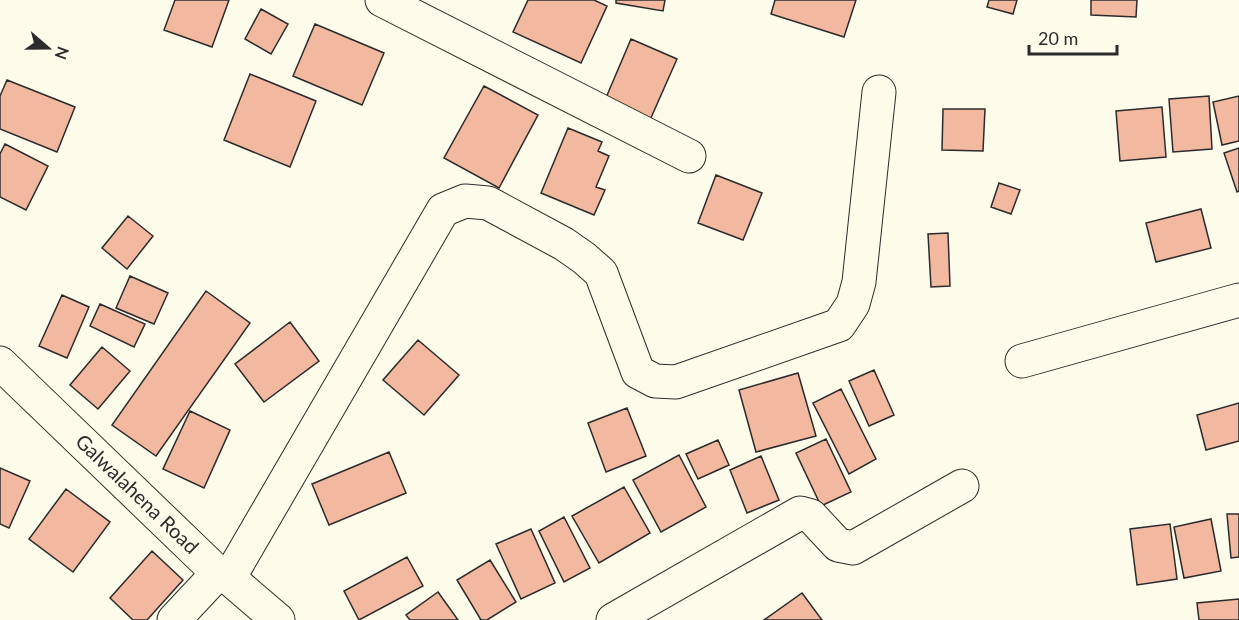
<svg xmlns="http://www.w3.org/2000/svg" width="1239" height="620" font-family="Lato,sans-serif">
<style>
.building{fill:#f2b8a0;stroke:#2b2b2b;stroke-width:1.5}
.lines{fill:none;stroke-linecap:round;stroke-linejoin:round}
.minor-casing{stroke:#2b2b2b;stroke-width:35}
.minor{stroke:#fdfbea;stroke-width:33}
.labels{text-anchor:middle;stroke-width:4.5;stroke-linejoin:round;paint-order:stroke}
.street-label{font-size:20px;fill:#2b2b2b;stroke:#fdfbea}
</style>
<rect width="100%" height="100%" fill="#fdfbea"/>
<path class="building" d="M175 0H229L212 47 164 30Z
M528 0H594L607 6 581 63 513 32Z
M616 0H665L663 11 616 3Z
M775 0H856L844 37 771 14Z
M989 0H1017L1013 14 987 7Z
M1091 0H1137L1136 17 1091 15Z
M261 9 288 24 271 54 245 39Z
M315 24 384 53 362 105 293 76Z
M631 39 677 59 650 120 605 100Z
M250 74 316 101 290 167 224 140Z
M7 80 75 107 57 152 0 129V96Z
M484 86 538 115 499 188 444 158Z
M1209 96 1212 149 1173 152 1169 99Z
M1239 96V141L1222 145 1213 102Z
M1162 107 1166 157 1120 161 1116 111Z
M943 109H985L983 151 942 150Z
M568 128 602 142 598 151 609 156 596 187 605 190 594 215 541 193Z
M5 144 48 166 26 210 0 197V154Z
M1239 148V191L1237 192 1224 153Z
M716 175 762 193 743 240 698 223Z
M999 183 1020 190 1011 214 991 207Z
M1201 209 1211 248 1156 262 1146 223Z
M128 216 153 236 127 269 102 248Z
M948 233 950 286 931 287 928 234Z
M130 276 168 293 154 324 116 308Z
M206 291 250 323 156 456 112 425Z
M62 295 89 307 67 358 39 346Z
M100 304 145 324 134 347 90 326Z
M290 322 319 361 264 402 235 364Z
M418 340 459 375 424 415 383 380Z
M102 347 130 371 98 409 70 385Z
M874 370 894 415 869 426 849 381Z
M798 373 816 436 756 452 739 390Z
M841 389 876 459 849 474 813 403Z
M1239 403V441L1206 450 1197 415Z
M627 408 646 456 606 472 588 423Z
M190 411 230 430 204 488 163 469Z
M826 439 851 492 821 506 796 453Z
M718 440 729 465 698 479 686 454Z
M389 452 406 493 329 525 312 484Z
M679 455 706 507 661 532 633 480Z
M761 456 779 500 747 513 730 470Z
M0 468 30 481 9 528 0 524Z
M624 487 650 533 599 563 572 516Z
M66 489 110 522 73 572 29 539Z
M1227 514H1239V557L1231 558Z
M564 517 590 568 564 582 539 531Z
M1211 519 1221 571 1184 578 1174 527Z
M1170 524 1177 579 1137 585 1130 529Z
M531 529 555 583 521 599 496 544Z
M152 551 183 580 147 620H133L110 598Z
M407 557 423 586 359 620 344 591Z
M490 560 516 602 487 620H481L457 580Z
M438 592 458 620H410L406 615Z
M802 593 822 620H764Z
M1239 599V620H1199L1197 603Z"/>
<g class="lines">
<g class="minor-casing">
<path id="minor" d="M382 0 689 156
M1022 361 1239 300
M0 363 218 573 229 578 278 620
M229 578 443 210 465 201 488 203 564 244 584 258 601 273 638 372 655 381 676 382 839 325 853 304 859 282 879 92
M174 620 218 573
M613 620 800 513 811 516 838 545 853 548 962 486"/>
</g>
<use href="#minor" class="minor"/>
</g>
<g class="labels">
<g class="street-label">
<text transform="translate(137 494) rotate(44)" y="7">Galwalahena Road</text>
</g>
</g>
<g transform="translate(48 48) rotate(110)" stroke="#fdfbea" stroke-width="4.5" paint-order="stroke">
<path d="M0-4.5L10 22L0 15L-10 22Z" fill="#2b2b2b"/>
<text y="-9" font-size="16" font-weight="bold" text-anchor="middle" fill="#2b2b2b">N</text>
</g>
<path d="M1029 45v9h88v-9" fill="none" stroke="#2b2b2b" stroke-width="3"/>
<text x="1038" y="45" font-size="18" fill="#2b2b2b" stroke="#fdfbea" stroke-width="4.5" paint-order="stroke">20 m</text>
</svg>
